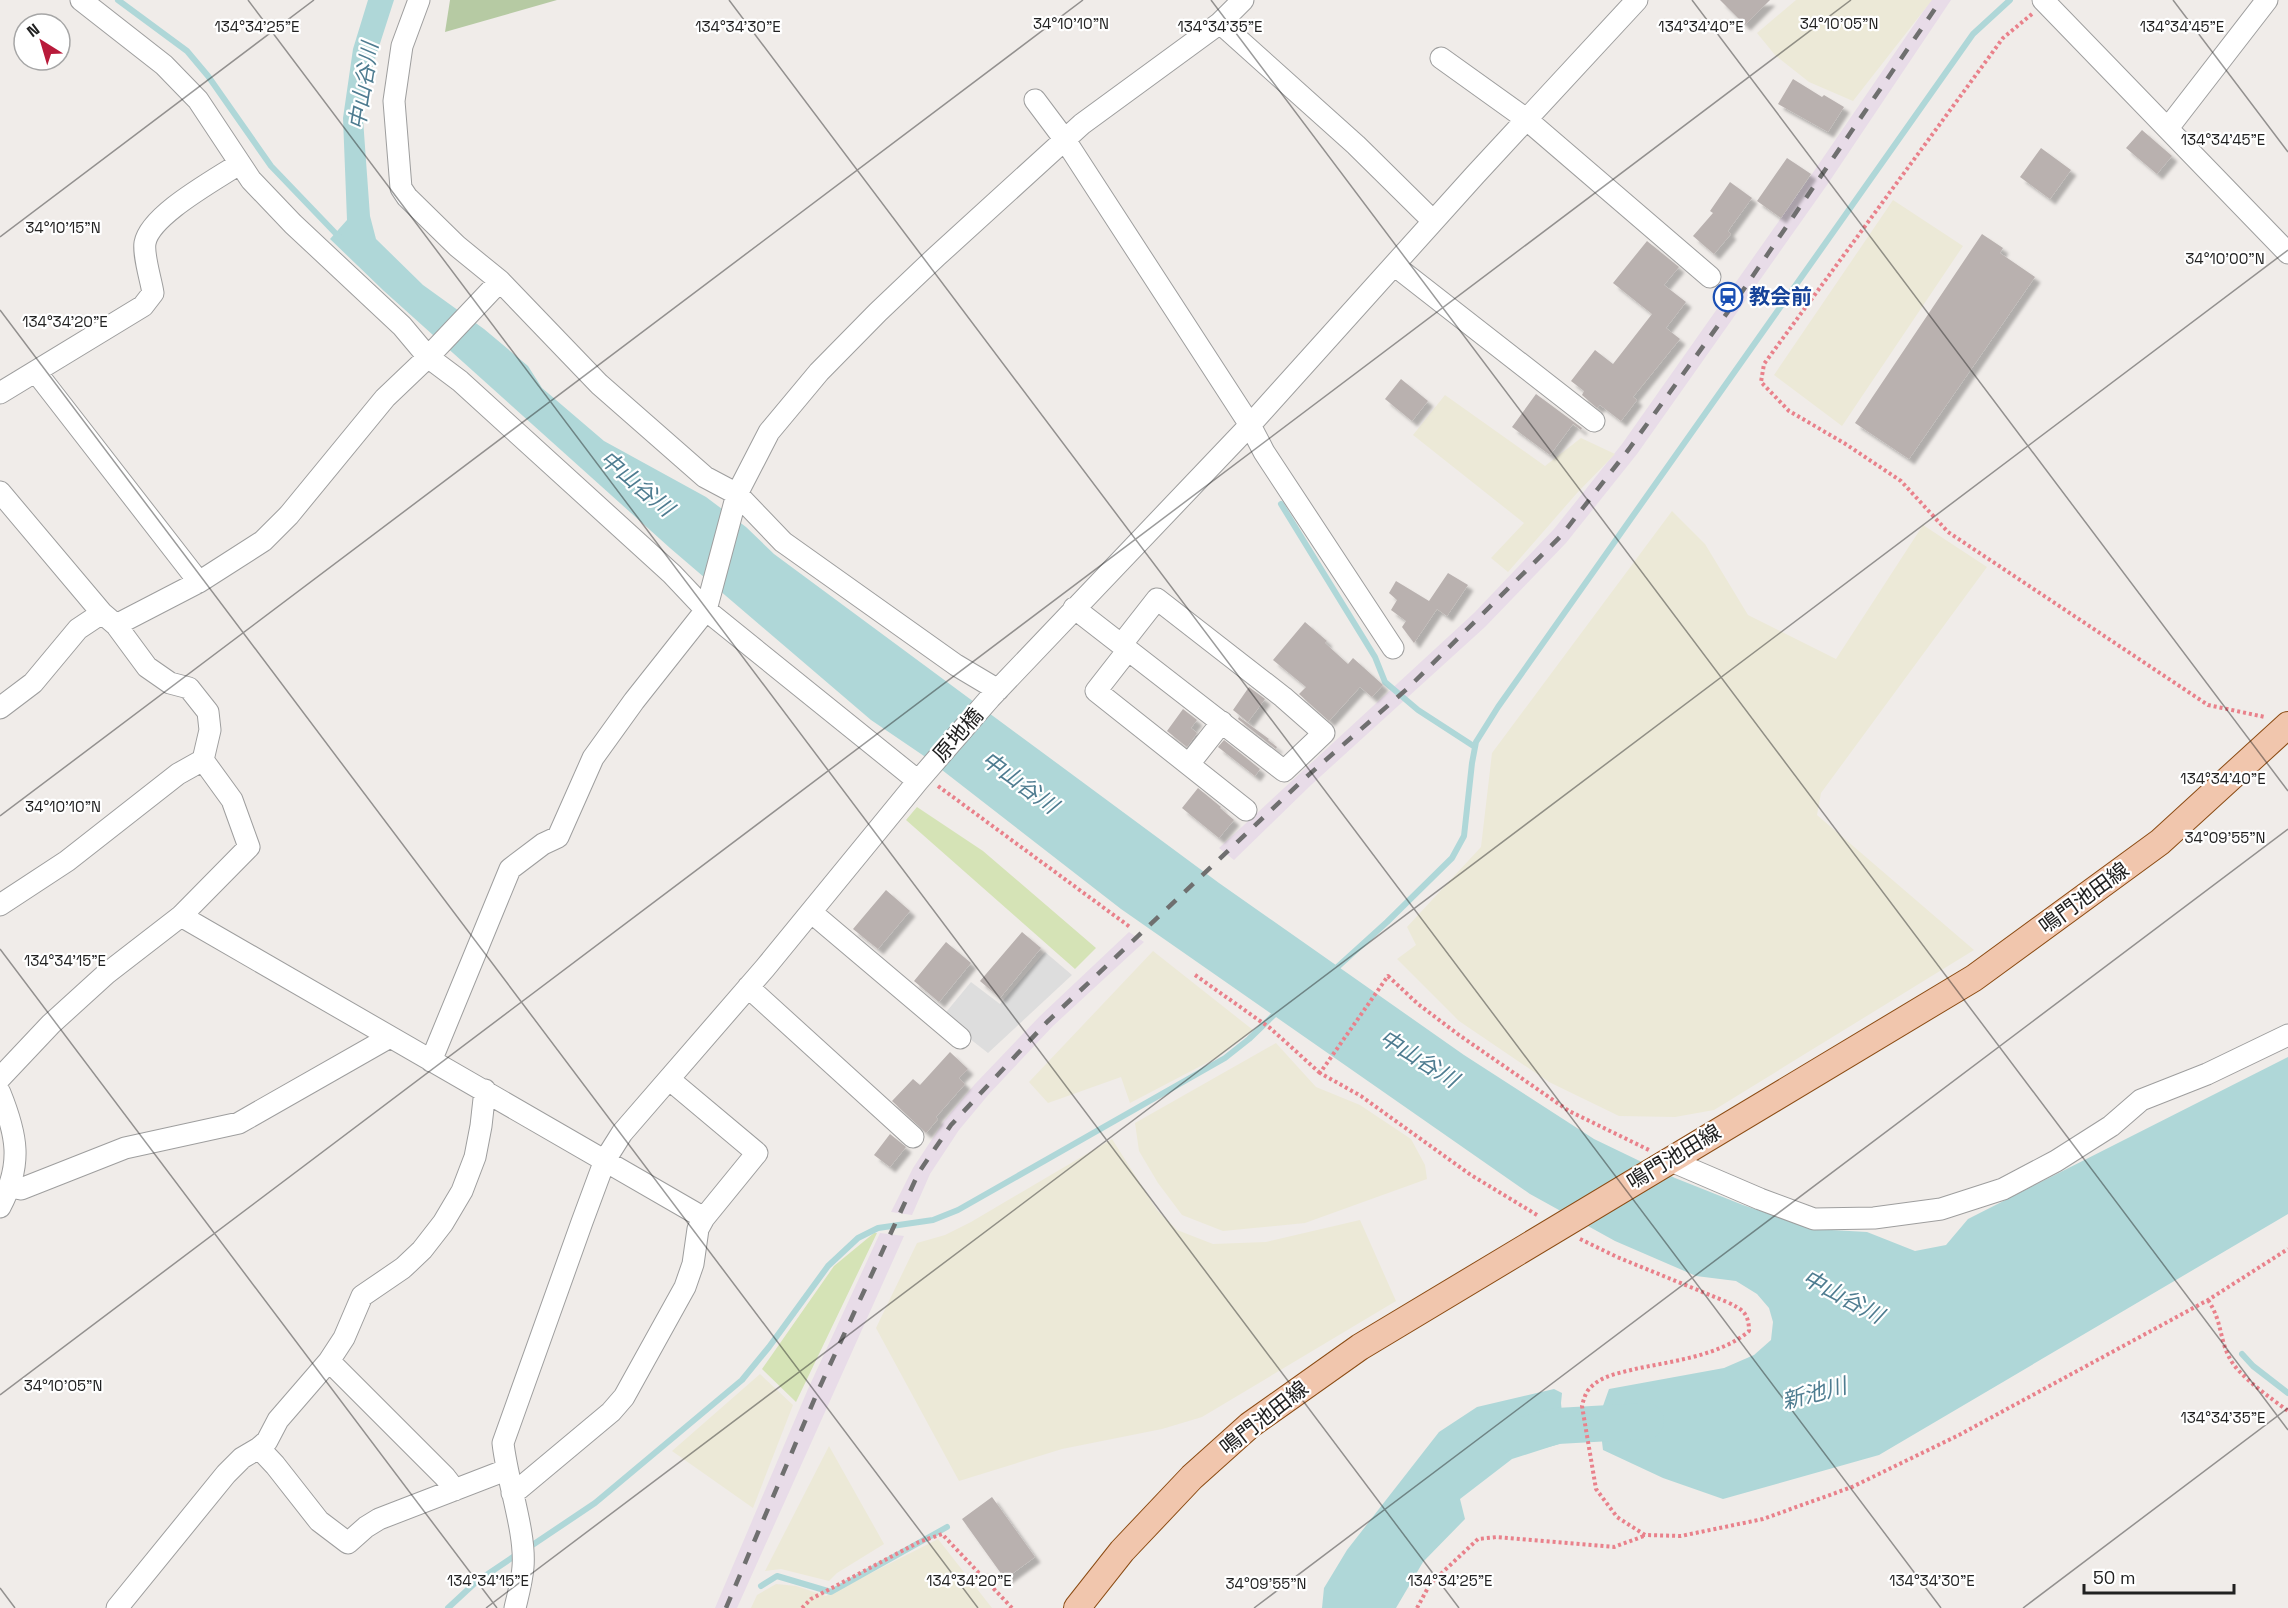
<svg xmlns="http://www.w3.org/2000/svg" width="2288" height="1608" font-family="'Space Grotesk','Noto Sans JP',sans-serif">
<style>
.industrial{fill:#e8dce8}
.farmland{fill:#ece9d7}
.grass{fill:#d5e3b6}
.forest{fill:#b6caa3}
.parking{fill:#ddd}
.water{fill:#afd7d8}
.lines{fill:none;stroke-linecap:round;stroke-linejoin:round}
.stream{stroke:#afd7d8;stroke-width:6}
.river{stroke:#afd7d8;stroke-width:36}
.building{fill:#b9b1af;filter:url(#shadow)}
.minor-casing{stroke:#9e9e9e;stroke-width:23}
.major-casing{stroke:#8b4b13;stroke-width:28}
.path{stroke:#e9818b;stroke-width:4;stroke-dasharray:3 3;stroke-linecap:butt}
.minor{stroke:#fff;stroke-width:21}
.major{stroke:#f1c6ad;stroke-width:26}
.rail{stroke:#6f6f6f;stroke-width:4.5;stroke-dasharray:12 12;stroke-linecap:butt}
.ticks{fill:none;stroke:#212121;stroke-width:1.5;stroke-opacity:0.45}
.labels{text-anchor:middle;stroke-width:4.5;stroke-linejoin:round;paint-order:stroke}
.transit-label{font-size:21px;font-weight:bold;fill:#164399;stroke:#fff;text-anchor:start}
.street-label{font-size:21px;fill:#212121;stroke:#fff}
.water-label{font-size:22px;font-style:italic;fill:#4e7c90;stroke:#fff}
.ticks-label{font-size:15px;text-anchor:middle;fill:#212121;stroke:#fff;stroke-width:4.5;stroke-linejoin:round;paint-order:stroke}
</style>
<defs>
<filter id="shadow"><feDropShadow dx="5.5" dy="5.5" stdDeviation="1.5" flood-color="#0004"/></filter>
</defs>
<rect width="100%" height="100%" fill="#f0ece9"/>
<path class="industrial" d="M1931 0H1951L1827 185 1637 454 1566 543 1485 627 1310 786 1234 860 1219 848 1474 613 1554 529 1622 444 1812 174Z
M1129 932 1144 942 1053 1026 989 1094 959 1130 930 1174 912 1215 891 1212 913 1168 944 1121 975 1084 1040 1016Z
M880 1233 904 1236 737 1608H715L808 1389Z"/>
<path class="farmland" d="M1796 0H1932L1853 101 1809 82 1775 55 1757 33Z
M1893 200 1963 246 1842 426 1774 375Z
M1445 395 1545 466 1581 438 1615 454 1577 493 1508 572 1491 558 1524 523 1413 435Z
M1672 511 1705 544 1748 615 1836 659 1923 525 1987 567 1821 793 1817 815 1974 950 1714 1110 1675 1117 1619 1116 1549 1082 1459 1021 1397 959 1416 945 1407 927 1481 847 1492 753Z
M1153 951 1253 1030 1216 1058 1130 1103 1121 1077 1048 1103 1029 1082Z
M1276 1043 1316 1087 1360 1105 1411 1139 1425 1165 1427 1179 1305 1223 1223 1231 1182 1215 1158 1183 1139 1151 1135 1123Z
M1112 1139 1157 1210 1177 1230 1213 1244 1266 1242 1360 1220 1396 1301 1202 1417 1162 1429 1062 1449 959 1481 876 1328 917 1243 945 1235 971 1222Z
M760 1374 793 1405 753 1508 672 1451Z
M829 1446 884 1544 837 1573 829 1581 781 1569 765 1571Z
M938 1539 992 1608H751L757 1595 776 1584 796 1586 826 1596Z"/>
<path class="grass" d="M917 807 983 851 1096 948 1075 969 906 820Z
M874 1233H877L796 1402 762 1369 834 1266Z"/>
<path class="forest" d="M450 0H557L445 32Z"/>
<path class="parking" d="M1045 952 1072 975 988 1053 942 1017 971 982 1000 1004Z"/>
<path class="water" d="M368 0H394L366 87 363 119 370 216 376 239 423 285 484 329 528 366 542 388 604 441 706 497 746 527 774 554 1219 883 1464 1055 1594 1139 1675 1178 1743 1205 1814 1229 1867 1232 1915 1251 1946 1245 1968 1219 2288 1057V1214L1879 1455 1723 1499 1663 1478 1603 1450 1599 1417 1609 1389 1724 1368 1754 1355 1771 1340 1773 1322 1769 1308 1757 1294 1736 1281 1696 1276 1615 1241 1530 1194 1121 909 924 756 871 720 670 548 384 291 330 239 347 220 343 118 353 49Z
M1554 1389 1562 1393 1561 1403 1565 1442 1512 1459 1460 1499 1465 1519 1423 1562 1396 1608H1322L1324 1588 1347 1550 1439 1432 1477 1407Z"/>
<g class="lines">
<path class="stream" d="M118 0 187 51 208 76 271 166 341 239
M1281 504 1375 657 1385 682 1418 710 1475 747
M1333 971 1387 922 1452 858 1464 836 1472 763 1476 742 1498 707 1973 34 2010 0
M2242 1354 2253 1366 2288 1393
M528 1548 595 1503 742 1380 769 1347 828 1266 858 1238 878 1228 933 1220 958 1210 1225 1058 1249 1039 1279 1010
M761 1586 777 1576 831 1592 947 1527
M448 1608 476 1582 519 1553"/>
<path class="river" d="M1516 1437 1557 1426 1646 1421"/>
</g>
<path class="building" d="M1720 0H1770L1745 25Z
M1793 79 1822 97 1824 95 1844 107 1828 132 1778 104Z
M2142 130 2172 156 2157 174 2126 148Z
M2041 148 2071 170 2050 199 2020 177Z
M1787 158 1811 174 1781 218 1757 201Z
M1730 182 1752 198 1728 231 1731 234 1714 254 1693 236 1713 213 1710 211Z
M1982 234 2003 248 2000 253 2035 277 1909 459 1855 423Z
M1647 241 1679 267 1664 285 1686 302 1666 328 1680 339 1633 397 1637 400 1621 421 1600 405 1597 408 1582 395 1584 391 1571 381 1595 350 1613 364 1652 314 1613 283Z
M1401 379 1428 401 1412 421 1385 399Z
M1536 394 1582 428 1581 430 1573 424 1550 455 1512 427Z
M1448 573 1468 585 1447 616 1437 609 1414 643 1402 627 1406 621 1391 610 1397 600 1389 593 1396 581 1429 601Z
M1305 622 1327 641 1325 643 1348 664 1353 658 1383 685 1372 697 1360 687 1329 721 1299 694 1306 687 1273 660Z
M1249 687 1265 699 1248 722 1233 710Z
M1183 709 1197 720 1191 728 1197 733 1187 747 1167 731Z
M1239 717 1269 739 1268 740 1277 747 1276 749 1238 719Z
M1224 740 1260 769 1255 776 1218 747Z
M1198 788 1221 807 1220 808 1234 820 1219 838 1182 808Z
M886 890 910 911 878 949 853 929Z
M1022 932 1041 948 1000 998 980 981Z
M946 942 971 963 939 1002 914 981Z
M950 1052 968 1069 959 1078 965 1084 936 1117 938 1119 926 1133 892 1101 913 1079 920 1085Z
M890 1134 906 1147 890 1167 874 1155Z
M992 1497 1035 1557 1005 1579 962 1519Z"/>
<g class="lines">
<g class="minor-casing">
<path id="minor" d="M81 0 164 65 198 100 251 180 293 224 402 326 428 357 460 381 672 574 706 610 918 781
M419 0 402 46 394 101 401 188 407 197 457 246 500 281 599 384 705 477 737 494 783 542 956 665 998 690
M2043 0 2288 253
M1220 23 1356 145 1433 221
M1441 58 1526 119 1710 277
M1035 100 1065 140 1250 425 1264 452 1393 648
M2168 128 2267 0
M1394 265 1594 421
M36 372 199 582
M0 393 143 306 153 293C151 280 143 255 145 243 150 215 215 180 239 164
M0 492 102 613 116 625 147 667 170 683 189 688 208 712 210 730 203 760 232 800 249 847 181 916 106 974 51 1024 0 1078
M1074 608 1284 771 1324 733 1283 697 1157 599 1121 645
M116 625 199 582 263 541 289 515 385 398 428 357 500 281
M1128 650 1096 691 1246 810
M0 708 33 683 78 629 102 613
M1189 764 1222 722
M0 905 67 861 178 774 203 760
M811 912 960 1038
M181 916 704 1218
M748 987 913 1137
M431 1061 510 869 543 844 558 837 593 758 634 701 706 610 737 494 769 432 819 372 878 312 937 256 1082 124 1220 23 1243 0
M0 1093C17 1135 23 1164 0 1207
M1669 1160 1760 1199 1814 1219 1874 1218 1941 1209 2003 1189 2056 1161 2111 1126 2141 1100 2207 1074 2288 1035
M10 1187 21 1189 125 1148 239 1123 390 1037
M329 1361 344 1338 362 1296 403 1268 422 1250 443 1223 462 1191 475 1157 481 1126 485 1090
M259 1448 267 1441 278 1420 329 1361 445 1477 455 1490
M512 1493 520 1488 611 1412 624 1397 685 1287 693 1264 698 1229 704 1218 757 1153 670 1080
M117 1608 226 1474 242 1458 259 1448 275 1465 319 1521 348 1543 366 1527 379 1519 506 1470
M515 1608C518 1595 522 1581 523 1567 526 1532 507 1481 503 1443L582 1222 605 1160 622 1133 765 968 918 781 990 698 1250 425 1475 175 1637 0"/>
</g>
<g class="major-casing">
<path id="major" d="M1077 1608 1122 1551 1192 1477 1250 1425 1360 1347 1974 978 2160 842 2288 725"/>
</g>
<path class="path" d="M2032 14 2003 38 1764 364 1761 382 1789 411 1844 443 1901 481 1948 532 2208 705 2265 717
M938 786 1130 927
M1195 975 1270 1028 1320 1073
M1537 1215 1471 1175 1361 1096 1320 1073 1388 976 1418 1004 1459 1035 1569 1111 1649 1150
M1580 1239 1617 1257 1727 1302C1742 1309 1749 1313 1749 1331 1720 1356 1672 1361 1635 1369 1620 1373 1604 1375 1592 1386 1586 1391 1584 1398 1582 1406L1596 1489 1617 1517 1645 1535 1681 1536 1763 1519 1852 1487 1959 1435 2208 1300 2288 1249
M2208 1300C2222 1321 2219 1337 2229 1357 2238 1376 2271 1398 2288 1411
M802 1608 811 1599 919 1542 942 1534 1012 1608
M1417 1608 1430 1584 1478 1539 1497 1537 1614 1547 1644 1536"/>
<use href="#minor" class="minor"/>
<use href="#major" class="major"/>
<path class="rail" d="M726 1608 817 1393 919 1172 951 1125 1047 1022 1304 779 1408 688 1561 536 1629 449 1735 302 1941 0"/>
</g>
<path class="ticks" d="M248 0 1459 1608M729 0 1941 1608M1211 0 2288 1430M1692 0 2288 791M2173 0 2288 152M0 237 314 0M0 310 978 1608M0 816 1083 0M0 949 497 1608M0 1395 1851 0M0 1588 15 1608M486 1608 2288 250M1254 1608 2288 829M2023 1608 2288 1408"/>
<defs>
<g id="station-ring" transform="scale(1.5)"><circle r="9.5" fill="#fff" stroke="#1a4fb4" stroke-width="1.5"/><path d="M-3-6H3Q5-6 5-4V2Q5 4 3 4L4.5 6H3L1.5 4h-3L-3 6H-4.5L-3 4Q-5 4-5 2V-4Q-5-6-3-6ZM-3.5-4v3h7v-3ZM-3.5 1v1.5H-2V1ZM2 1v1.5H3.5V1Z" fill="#1a4fb4"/></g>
</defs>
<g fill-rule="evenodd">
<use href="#station-ring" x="1728" y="297"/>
</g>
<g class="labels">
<g class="transit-label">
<text x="1749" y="304">教会前</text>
</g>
<g class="street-label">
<text transform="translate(958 735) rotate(-49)" y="7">原地橋</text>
<text transform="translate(2084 898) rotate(-36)" y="7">鳴門池田線</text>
<text transform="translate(1674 1157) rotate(-31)" y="7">鳴門池田線</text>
<text transform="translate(1264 1418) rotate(-38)" y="7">鳴門池田線</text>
</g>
<g class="water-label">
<text transform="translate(363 86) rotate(-81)" y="8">中山谷川</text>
<text transform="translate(637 483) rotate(40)" y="8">中山谷川</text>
<text transform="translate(1020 782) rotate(36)" y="8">中山谷川</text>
<text transform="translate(1419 1058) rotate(32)" y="8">中山谷川</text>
<text transform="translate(1843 1296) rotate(28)" y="8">中山谷川</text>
<text transform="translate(1814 1393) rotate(-15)" y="8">新池川</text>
</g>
</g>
<g class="ticks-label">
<text x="1071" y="29">34°10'10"N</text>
<text x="1839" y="29">34°10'05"N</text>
<text x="2182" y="32">134°34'45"E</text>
<text x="257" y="32">134°34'25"E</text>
<text x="738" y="32">134°34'30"E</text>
<text x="1220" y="32">134°34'35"E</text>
<text x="1701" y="32">134°34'40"E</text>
<text x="2223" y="145">134°34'45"E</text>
<text x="63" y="233">34°10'15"N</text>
<text x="2225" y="264">34°10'00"N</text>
<text x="65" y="327">134°34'20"E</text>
<text x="2223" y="784">134°34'40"E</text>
<text x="63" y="812">34°10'10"N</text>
<text x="2225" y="843">34°09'55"N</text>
<text x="65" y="966">134°34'15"E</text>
<text x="63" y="1391">34°10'05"N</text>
<text x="2223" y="1423">134°34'35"E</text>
<text x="488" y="1586">134°34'15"E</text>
<text x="969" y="1586">134°34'20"E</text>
<text x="1450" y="1586">134°34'25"E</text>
<text x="1932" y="1586">134°34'30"E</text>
<text x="1266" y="1589">34°09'55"N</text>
</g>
<g transform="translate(42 42) rotate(323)"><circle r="28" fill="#ffffff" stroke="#a6a6a6" stroke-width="1.5"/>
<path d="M0-4.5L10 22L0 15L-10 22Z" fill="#b81a3a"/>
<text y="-9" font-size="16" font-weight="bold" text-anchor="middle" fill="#212121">N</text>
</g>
<path d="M2084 1584v9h150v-9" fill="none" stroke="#212121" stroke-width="3"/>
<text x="2093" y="1584" font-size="18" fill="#212121" stroke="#ffffff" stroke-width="4.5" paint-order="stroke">50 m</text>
</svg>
